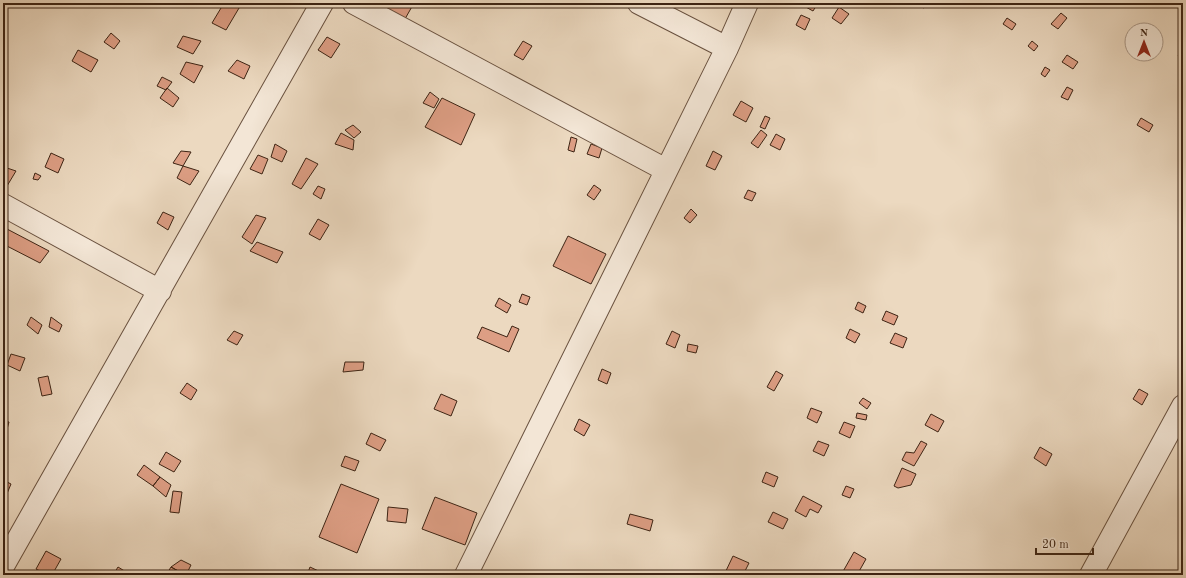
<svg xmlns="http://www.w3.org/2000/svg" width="1186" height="578" font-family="'Old Standard TT',serif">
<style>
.building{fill:#dd9e84;stroke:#3d2414}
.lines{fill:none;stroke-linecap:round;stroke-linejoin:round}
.street-casing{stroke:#69513f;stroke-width:24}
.street{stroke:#f3e6d6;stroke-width:22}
</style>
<rect width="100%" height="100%" fill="#ecd9c0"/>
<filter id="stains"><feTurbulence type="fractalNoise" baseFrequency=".005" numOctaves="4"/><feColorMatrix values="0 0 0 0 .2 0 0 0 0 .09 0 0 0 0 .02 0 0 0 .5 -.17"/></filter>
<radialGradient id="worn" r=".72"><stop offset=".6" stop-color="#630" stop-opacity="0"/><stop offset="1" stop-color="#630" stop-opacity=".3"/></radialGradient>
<path class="building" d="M224 3H242L226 30 212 23Z
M378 3H414L401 26 374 9Z
M805 3H818L813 11 804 6Z
M917 3H927L924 8 916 4Z
M1181 3 1183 4V10L1178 7Z
M839 7 849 14 841 24 832 18Z
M1061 13 1067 18 1058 29 1051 24Z
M801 15 810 19 805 30 796 25Z
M1007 18 1016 24 1012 30 1003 24Z
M1183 23V32L1179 30Z
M111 33 120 41 114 49 104 42Z
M183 36 201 41 193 54 177 47Z
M327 37 340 44 331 58 318 50Z
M523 41 532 46 523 60 514 55Z
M1032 41 1038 46 1034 51 1028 46Z
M1183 49V60L1178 56Z
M78 50 98 60 91 72 72 61Z
M1067 55 1078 62 1073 69 1062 62Z
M237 60 250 66 244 79 228 71Z
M186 62 203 66 194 83 180 74Z
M1045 67 1050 70 1045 77 1041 74Z
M162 77 172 82 166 90 157 86Z
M1067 87 1073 90 1068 100 1061 97Z
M167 88 179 98 173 107 160 98Z
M430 92 439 99 434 108 423 103Z
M442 98 475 114 461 145 425 127Z
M741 101 753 108 746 122 733 115Z
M765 116 770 118 765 129 760 127Z
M1141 118 1153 125 1149 132 1137 125Z
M353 125 361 132 354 138 345 130Z
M761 130 767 135 758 148 751 143Z
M341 133 354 140 353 150 335 144Z
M776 134 785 139 780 150 770 145Z
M571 137 577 139 574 152 568 150Z
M275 144 287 151 282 162 271 157Z
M591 144 602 148 599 158 587 154Z
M181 151 191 152 183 166 173 163Z
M713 151 722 156 715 170 706 166Z
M51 153 64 159 58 173 45 167Z
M258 155 268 159 262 174 250 169Z
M306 158 318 164 301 189 292 184Z
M183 166 199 171 190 185 177 178Z
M4 167 16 171 7 186 3 184Z
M35 173 41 176 38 180 33 179Z
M594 185 601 190 594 200 587 195Z
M318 186 325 189 321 199 313 194Z
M748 190 756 193 752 201 744 198Z
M691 209 697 215 690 223 684 218Z
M163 212 174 217 168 230 157 223Z
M256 215 266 218 252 244 242 237Z
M318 219 329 225 320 240 309 234Z
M7 229 49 251 40 263 3 244V234Z
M568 236 606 254 591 284 553 266Z
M257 242 283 252 277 263 250 251Z
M522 294 530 297 527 305 519 302Z
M499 298 511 305 507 313 495 306Z
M858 302 866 306 863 313 855 309Z
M886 311 898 316 894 325 882 320Z
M31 317 42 325 38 334 27 325Z
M51 317 62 325 59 332 49 327Z
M512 326 519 329 509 352 477 338 482 327 507 337Z
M850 329 860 334 855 343 846 338Z
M234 331 243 335 237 345 227 340Z
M672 331 680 335 675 348 666 344Z
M895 333 907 338 903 348 890 343Z
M688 344 698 346 696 353 687 351Z
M11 354 25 358 20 371 7 365Z
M345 362H364L363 370 343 372Z
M602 369 611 373 607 384 598 380Z
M776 371 783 375 774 391 767 387Z
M48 376 52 394 42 396 38 378Z
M187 383 197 390 191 400 180 393Z
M1139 389 1148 394 1142 405 1133 399Z
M441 394 457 401 451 416 434 409Z
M863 398 871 403 867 409 859 403Z
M811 408 822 412 817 423 807 418Z
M857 413 867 415 866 420 856 418Z
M931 414 944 421 938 432 925 425Z
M579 419 590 425 584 436 574 430Z
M3 421 9 422 4 440H3Z
M844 422 855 426 850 438 839 433Z
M371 433 386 440 380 451 366 444Z
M818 441 829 445 824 456 813 451Z
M921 441 927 444 914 466 902 460 906 452 914 453Z
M1040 447 1052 454 1046 466 1034 458Z
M166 452 181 461 174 472 159 464Z
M345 456 359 461 355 471 341 466Z
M144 465 160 477 153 486 137 475Z
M902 468 916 474 911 485 898 488 894 486Z
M766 472 778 477 774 487 762 482Z
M160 477 171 485 166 497 153 486Z
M3 480 11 484 6 496 3 494Z
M341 484 379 499 357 553 319 537Z
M846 486 854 489 850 498 842 495Z
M173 491 182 492 179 513 170 512Z
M803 496 822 506 818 513 810 509 806 517 795 511Z
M435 497 477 513 465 545 422 529Z
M388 507 408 509 406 523 387 521Z
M773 512 788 519 783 529 768 522Z
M630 514 653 520 650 531 627 524Z
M46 551 61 559 52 575H48L36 569Z
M854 552 866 559 857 575H841Z
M733 556 749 563 743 575H724Z
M181 560 191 565 186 575 171 567Z
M118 567 131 575H113Z
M171 567 185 575H166Z
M310 567 327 575H307Z"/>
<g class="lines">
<g class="street-casing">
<path id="street" d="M354 3 666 170
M639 3 727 48
M3 205 160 291
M3 566 322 3
M466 575 727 48 747 3
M1091 575 1183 406"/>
</g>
<use href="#street" class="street"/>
</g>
<rect width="1186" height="578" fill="none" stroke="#ecd9c0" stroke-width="16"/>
<rect x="4" y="4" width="1178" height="570" fill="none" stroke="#3d2414" stroke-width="2"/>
<rect x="8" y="8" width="1170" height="562" fill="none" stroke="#3d2414"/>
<g transform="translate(1144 42)"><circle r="19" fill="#f3e6d6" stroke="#aa9888"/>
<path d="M0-3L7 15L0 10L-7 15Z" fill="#8f2418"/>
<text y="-6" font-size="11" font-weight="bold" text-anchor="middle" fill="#3d2414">N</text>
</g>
<path d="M1036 548v6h57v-6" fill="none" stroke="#3d2414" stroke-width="2"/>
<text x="1042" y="548" font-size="12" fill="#3d2414" stroke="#f3e6d6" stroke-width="3" paint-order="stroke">20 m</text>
<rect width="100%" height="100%" filter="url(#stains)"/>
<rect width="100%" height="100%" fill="url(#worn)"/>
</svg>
